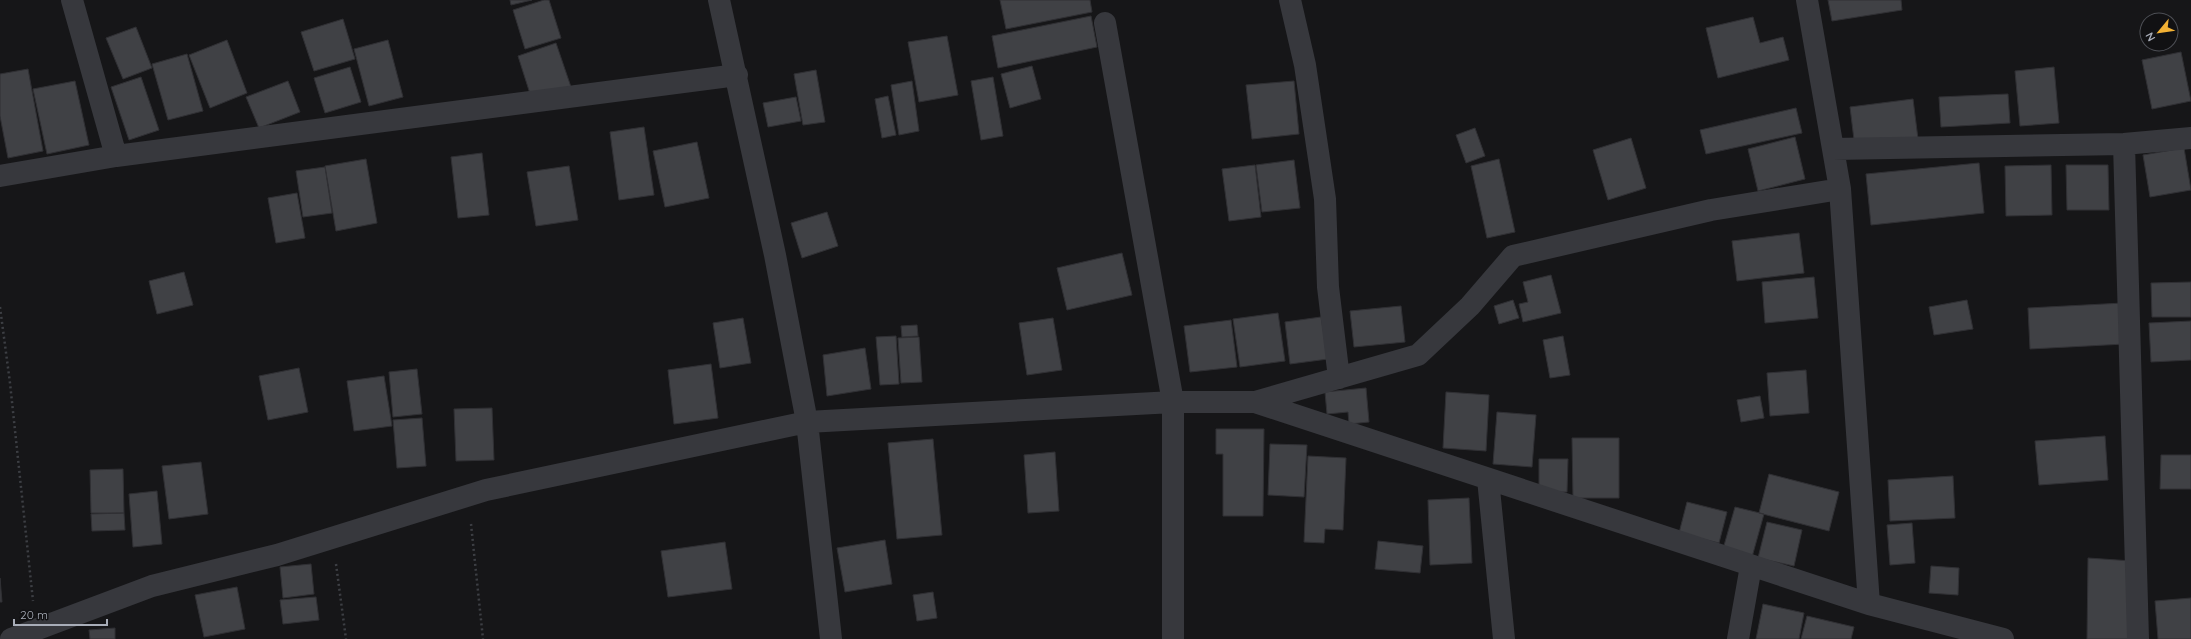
<svg xmlns="http://www.w3.org/2000/svg" width="2191" height="639" font-family="Quicksand,sans-serif">
<style>
.building{fill:#404145;stroke:#303034}
.lines{fill:none;stroke-linecap:round;stroke-linejoin:round}
.path{stroke:#3d3f44;stroke-width:2.5;stroke-dasharray:2 3;stroke-linecap:butt}
.street{stroke:#37383d;stroke-width:22}
</style>
<rect width="100%" height="100%" fill="#161618"/>
<path class="building" d="M510 0H532L511 5Z
M544 0H549L561 38 525 49 513 10Z
M1000 0H1090L1092 12 1006 29Z
M1828 0H1901L1902 10 1832 21Z
M1091 16 1097 47 998 68 992 36Z
M1753 17 1760 43 1783 37 1789 60 1718 78 1706 28Z
M343 19 355 59 314 71 301 32Z
M136 27 152 68 123 79 106 38Z
M947 36 958 95 919 102 908 42Z
M227 40 247 93 210 108 189 55Z
M388 40 403 97 369 106 354 49Z
M556 43 571 87 532 100 518 56Z
M2181 52 2191 101 2152 109 2142 60Z
M187 54 203 111 168 120 152 64Z
M1032 66 1041 99 1010 108 1001 74Z
M350 67 361 102 325 113 314 78Z
M2054 67 2059 123 2020 126 2015 71Z
M28 69 43 151 8 158 0 116V74Z
M816 70 825 122 803 125 794 74Z
M141 77 159 130 129 140 111 87Z
M993 77 1003 136 981 140 971 81Z
M75 81 89 145 47 154 33 89Z
M288 81 300 112 259 128 246 97Z
M912 81 919 131 899 135 891 85Z
M1294 81 1299 134 1252 139 1246 85Z
M2008 94 2010 123 1941 127 1939 97Z
M888 96 896 135 882 138 875 99Z
M796 97 801 121 768 127 763 103Z
M1913 99 1918 139 1855 148 1850 107Z
M1796 108 1802 133 1706 154 1700 130Z
M644 127 654 195 619 200 610 132Z
M1475 128 1485 156 1466 163 1456 135Z
M1795 137 1805 179 1758 191 1748 149Z
M1631 138 1646 188 1608 200 1593 150Z
M697 142 709 198 665 207 653 151Z
M2184 148 2191 190 2150 197 2143 155Z
M482 153 489 215 458 218 451 157Z
M366 159 377 223 336 231 325 166Z
M1499 159 1515 232 1487 238 1471 166Z
M1294 160 1300 208 1262 212 1256 165Z
M1979 163 1984 213 1871 225 1866 174Z
M1255 165 1261 217 1229 221 1222 169Z
M2051 165 2052 215 2006 216 2005 166Z
M2066 165H2108L2109 210H2067Z
M569 166 578 220 536 226 527 172Z
M325 167 332 213 303 217 296 171Z
M297 193 305 238 276 243 268 198Z
M827 212 838 246 802 258 791 223Z
M1799 233 1804 273 1737 281 1732 241Z
M1122 253 1132 295 1067 310 1057 268Z
M184 272 193 305 157 314 149 281Z
M1551 275 1561 313 1523 322 1519 304 1528 302 1523 282Z
M1814 277 1818 318 1765 323 1762 282Z
M2191 282V317H2152L2151 283Z
M1513 300 1519 318 1499 324 1494 306Z
M1967 300 1973 329 1934 335 1929 307Z
M2123 303 2125 344 2030 349 2028 308Z
M1401 306 1405 342 1354 347 1350 311Z
M1278 313 1285 361 1240 367 1233 319Z
M1321 317 1328 359 1290 364 1285 322Z
M743 318 751 363 720 368 713 323Z
M1053 318 1062 370 1027 375 1019 323Z
M1231 320 1237 367 1190 372 1184 326Z
M2191 321V360L2151 362 2149 323Z
M917 325 918 336 902 337 901 326Z
M896 336 899 384 880 385 876 337Z
M1563 336 1570 375 1550 378 1543 340Z
M919 337 922 382 901 383 898 338Z
M865 348 871 389 827 396 823 355Z
M711 364 718 418 674 424 668 370Z
M299 368 308 412 268 420 259 376Z
M417 369 422 414 393 417 389 372Z
M1806 370 1809 413 1770 416 1767 373Z
M384 376 392 426 354 431 347 381Z
M1366 388 1369 422 1349 424 1348 412 1327 414 1325 392Z
M1446 392 1489 395 1486 451 1443 448Z
M1760 396 1764 418 1741 422 1737 400Z
M492 408 494 460 456 461 454 409Z
M1497 412 1536 415 1532 467 1493 464Z
M422 418 426 466 397 468 393 420Z
M1216 429H1264L1263 516H1223V454H1216Z
M2105 436 2108 480 2039 485 2035 441Z
M1572 438H1619V498H1573Z
M933 439 942 535 897 539 888 443Z
M1270 444 1307 445 1304 497 1268 495Z
M1055 452 1059 511 1028 513 1024 455Z
M2161 455H2191V489H2160Z
M1308 456 1346 458 1343 530 1325 529 1324 543 1304 542Z
M1539 459H1568L1567 492H1539Z
M201 462 208 514 169 519 162 466Z
M123 469 124 513H91L90 470Z
M1769 474 1839 492 1829 531 1759 513Z
M1953 476 1955 518 1890 521 1888 480Z
M157 491 162 544 133 547 129 494Z
M1469 498 1472 563 1430 565 1428 500Z
M1687 502 1727 512 1719 543 1679 533Z
M1735 507 1764 514 1752 557 1723 549Z
M124 513 125 530 92 531 91 514Z
M1767 522 1802 530 1794 566 1758 558Z
M1912 523 1915 563 1890 565 1887 525Z
M885 540 892 584 845 592 837 548Z
M1378 541 1423 546 1420 573 1375 569Z
M725 542 732 589 668 597 661 551Z
M2088 558 2132 561V639H2087Z
M311 564 314 594 283 598 280 567Z
M1931 566 1959 568 1958 595 1929 593Z
M0 578 2 602H0Z
M237 587 245 629 204 637 195 595Z
M933 592 937 618 917 621 913 595Z
M316 597 319 620 283 624 280 600Z
M2191 598V639H2158L2155 601Z
M1763 604 1804 613 1799 639H1756Z
M1807 616 1854 627 1851 639H1801Z
M115 628V639H90L89 630Z"/>
<g class="lines">
<path class="path" d="M0 307 10 383 33 601
M471 524 483 639
M336 564 346 639"/>
<path class="street" d="M72 0 116 156
M719 0 775 255 807 422 831 639
M1290 0 1305 65 1325 199 1328 287 1339 378
M1807 0 1840 189 1869 604 2003 639
M1105 23 1173 402V639
M2124 144 2138 639
M1833 149 2124 144 2191 138
M0 176 116 156 737 75
M1255 402 1418 355 1470 306 1513 256 1711 210 1840 189
M1488 479 1504 639
M11 639 152 586 277 555 486 490 807 422 1173 402H1255L1869 604
M1738 639 1751 566"/>
</g>
<g transform="translate(2159 32) rotate(241)"><circle r="19" fill="#111113" stroke="#4d4f55"/>
<path d="M0-3L7 15L0 10L-7 15Z" fill="#f2b134"/>
<text y="-6" font-size="11" font-weight="bold" text-anchor="middle" fill="#a8adb8">N</text>
</g>
<path d="M14 619v6h93v-6" fill="none" stroke="#a8adb8" stroke-width="2"/>
<text x="20" y="619" font-size="12" fill="#a8adb8" stroke="#111113" stroke-width="3" paint-order="stroke">20 m</text>
</svg>
